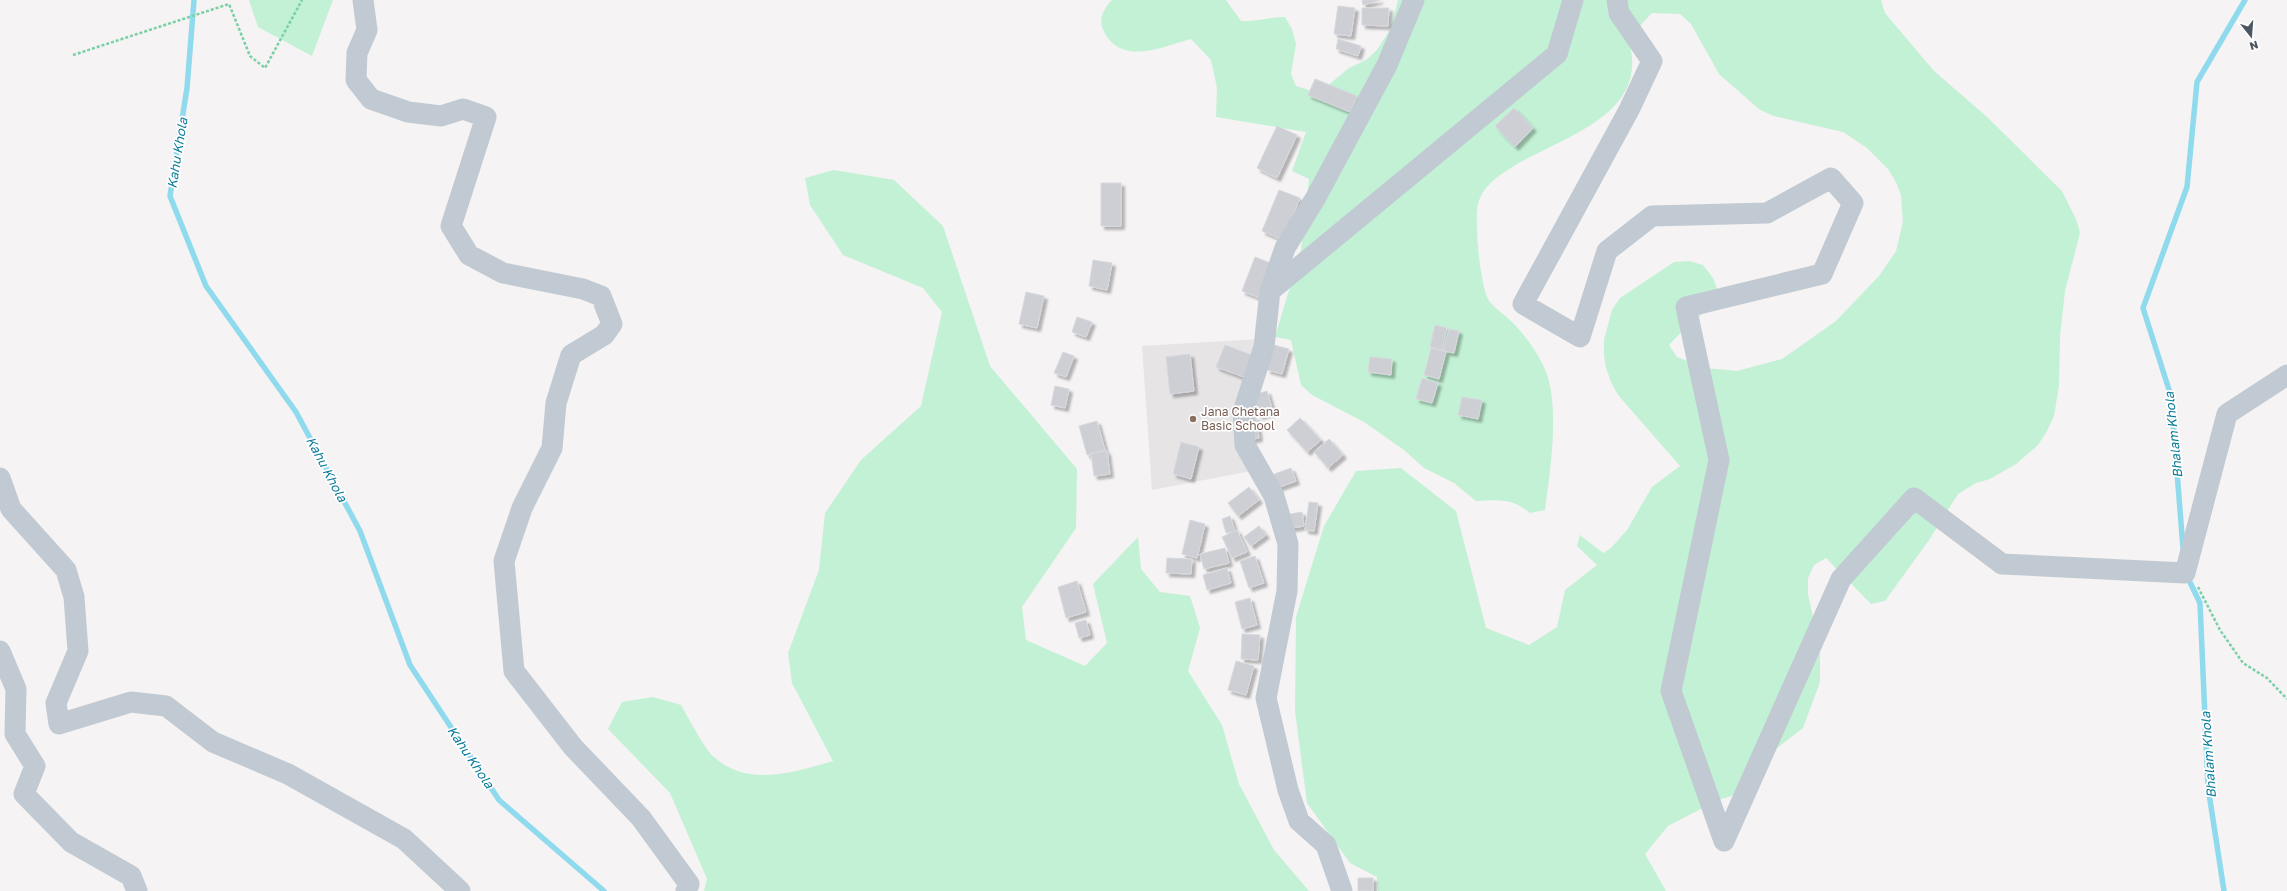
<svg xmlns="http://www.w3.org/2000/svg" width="2287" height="891" font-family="'Golos Text',sans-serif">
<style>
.education{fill:#e6e4e5}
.green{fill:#c3f1d5}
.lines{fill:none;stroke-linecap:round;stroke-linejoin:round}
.stream{stroke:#90daee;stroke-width:5.5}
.building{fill:#cdcfd5;stroke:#d7d9de;filter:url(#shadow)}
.path{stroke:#7ad0a6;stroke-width:2.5;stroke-dasharray:3 2;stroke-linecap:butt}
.minor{stroke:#c1cad2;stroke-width:21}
.education-dot{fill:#8d6e63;stroke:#fff;stroke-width:1.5}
.labels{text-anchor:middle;stroke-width:3.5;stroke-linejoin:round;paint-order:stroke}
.education-label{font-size:12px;fill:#785e54;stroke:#fff;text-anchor:start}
.water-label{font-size:13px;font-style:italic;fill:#0c7c9b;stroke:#fff}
</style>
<defs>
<filter id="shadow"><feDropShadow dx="3.5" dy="3.5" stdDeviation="1" flood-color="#0004"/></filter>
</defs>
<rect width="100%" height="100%" fill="#f5f3f3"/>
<path class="education" d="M1259 339 1251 379V471L1152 490 1142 346Z"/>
<path class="green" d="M249 0H333L312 56 258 27Z
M1112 0H1226L1241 21C1256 22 1269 17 1285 17L1292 29 1296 44 1291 74 1296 86 1312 91 1326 87 1349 68 1366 60 1377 50 1390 30 1398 0H1881L1885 13 1934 71 1986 116 2062 191 2076 219 2080 233 2065 291 2060 336 2059 385 2054 416 2047 431 2038 445 2016 464 1990 479 1976 483 1958 494 1929 540 1885 601 1871 604 1826 558 1814 565 1808 578V594L1820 650V682L1803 728 1768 755 1754 782 1732 796 1718 800 1668 826 1645 854 1666 891H1378L1377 877 1350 863 1307 803 1295 711 1296 617 1324 526 1356 471 1401 468 1456 511 1486 628 1529 645 1557 627 1565 590 1597 565 1577 546 1580 535 1603 553 1611 548 1627 530 1652 487 1680 466 1618 395 1611 382 1606 368 1604 355V340L1612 310 1620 298 1674 262 1689 261 1703 265 1713 278 1718 292 1714 305 1690 323 1669 345 1677 357 1706 368 1737 371 1782 359 1836 321 1879 276 1896 251 1903 222 1901 195 1896 182 1888 169 1867 148 1843 132 1774 116 1760 110 1719 74 1691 24 1680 14 1652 13 1629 37C1630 46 1633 57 1632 67 1628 141 1491 150 1478 204 1474 219 1480 290 1490 302 1495 308 1503 314 1510 320 1525 335 1538 352 1546 372 1560 408 1550 471 1545 510L1530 513C1512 498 1499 500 1476 501L1454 483 1424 468 1404 450 1364 422 1312 395 1301 385 1291 340 1275 337 1301 250 1309 179 1292 171 1306 132 1216 117 1217 88 1211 60 1191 39C1161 47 1118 68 1102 27 1099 17 1105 7 1112 0Z
M834 170 894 180 943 226 990 366 1077 469 1076 528 1022 607 1026 640 1085 666 1107 643 1093 584 1138 537 1141 569 1160 592 1190 596 1200 628 1188 671 1222 725 1239 784 1274 850 1309 891H704L707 879 670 793 608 729 622 702 653 697 681 705C688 717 705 750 714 757 748 788 795 772 833 761L792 683 788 653 819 570 825 513 861 460 921 406 942 312 923 288 843 255 810 205 805 178Z"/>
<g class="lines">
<path class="stream" d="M194 0 187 88 170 196 206 286 296 412 360 531 410 665 499 800 604 891
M2183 548 2171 396 2143 308 2187 187 2197 82 2245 0
M2187 576 2200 603 2208 787 2224 891"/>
</g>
<path class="building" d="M1362 0H1380L1363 5Z
M1338 6 1355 8 1351 36 1334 34Z
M1362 8H1389L1388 26 1362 25Z
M1338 39 1361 46 1358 56 1336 49Z
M1315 79 1357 96 1350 112 1308 95Z
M1514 108 1533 128 1515 147 1495 126Z
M1277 126 1297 135 1277 178 1257 168Z
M1101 183H1121V226H1101Z
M1279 190 1300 198 1283 240 1262 231Z
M1255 257 1273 264 1260 298 1242 291Z
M1093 260 1112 263 1107 290 1089 286Z
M1026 292 1044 296 1037 328 1019 324Z
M1077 317 1092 322 1086 337 1072 332Z
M1435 325 1447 328 1442 350 1430 347Z
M1449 329 1459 331 1454 353 1443 351Z
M1225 345 1257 357 1249 379 1216 367Z
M1274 345 1289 349 1282 374 1267 370Z
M1431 348 1446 352 1439 379 1424 375Z
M1063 352 1074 356 1066 377 1054 373Z
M1190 354 1194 391 1170 394 1166 357Z
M1370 357 1392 359 1391 375 1368 372Z
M1422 378 1438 383 1432 403 1416 399Z
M1055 386 1069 389 1065 408 1051 405Z
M1267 391 1273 412 1259 416 1253 395Z
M1462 397 1482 400 1478 419 1458 415Z
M1256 417 1259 438 1248 440 1245 419Z
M1300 418 1321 440 1307 452 1287 430Z
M1097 421 1105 450 1087 455 1079 426Z
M1329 439 1343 455 1328 468 1314 452Z
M1181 442 1199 447 1191 479 1173 474Z
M1107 451 1110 474 1094 476 1091 453Z
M1291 468 1296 481 1274 489 1269 476Z
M1249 487 1259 500 1238 516 1228 503Z
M1309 502 1318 503 1314 531 1305 530Z
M1302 512 1304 526 1286 529 1284 515Z
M1230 516 1235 531 1226 533 1222 519Z
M1190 520 1205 524 1197 558 1182 554Z
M1259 526 1266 535 1251 546 1244 537Z
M1237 530 1247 552 1232 558 1222 537Z
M1225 548 1229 563 1204 569 1200 554Z
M1255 556 1264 583 1249 588 1240 561Z
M1167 558 1192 559 1191 574 1166 573Z
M1227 568 1231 583 1207 590 1203 575Z
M1077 581 1086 612 1066 618 1058 587Z
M1250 598 1257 625 1242 629 1235 602Z
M1086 620 1090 635 1079 638 1075 623Z
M1242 634 1260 635 1258 660 1241 659Z
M1236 661 1254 666 1246 695 1228 690Z
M1358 878H1373V891H1358Z"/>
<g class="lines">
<path class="path" d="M73 55 229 4 250 56 265 68 302 0
M2198 587 2220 630 2243 663 2267 678 2287 699"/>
<path class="minor" d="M363 0 367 30 357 53 356 80 371 99 408 112 441 116 463 109 486 117 451 226 469 255 503 273 583 289 601 296 612 324 604 335 571 355 556 403 552 448 522 508 504 561 514 671 573 747 641 818 689 884 686 891
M1617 0 1619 13 1652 61 1629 110 1523 304 1580 337 1607 251 1652 216 1767 213 1831 178 1853 203 1822 274 1686 307 1719 460 1671 691 1724 841 1841 579 1914 498 2002 564 2185 573 2227 414 2287 375
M1270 291 1285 248 1315 199 1387 65 1414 0
M0 478 11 509 66 570 74 597 78 651 56 703 59 724 131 702 166 706 213 742 288 774 404 839 460 891
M0 651 16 689 15 734 35 766 24 794 71 842 131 876 137 891
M1342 891 1326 845 1299 821 1288 790 1266 698 1287 591 1288 544 1274 496 1245 445 1243 412 1264 347 1270 291 1557 54 1573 0"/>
</g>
<circle class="education-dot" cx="1193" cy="419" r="4"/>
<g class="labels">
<g class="education-label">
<text x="1201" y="416">Jana Chetana<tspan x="1201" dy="14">Basic School</tspan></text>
</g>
<g class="water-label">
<text transform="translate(177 153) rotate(-81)" y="5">Kahu Khola</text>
<text transform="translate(2173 435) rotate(-96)" y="5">Bhalam Khola</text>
<text transform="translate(327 469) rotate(62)" y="5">Kahu Khola</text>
<text transform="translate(2208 755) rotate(-94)" y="5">Bhalam Khola</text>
<text transform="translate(471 757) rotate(56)" y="5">Kahu Khola</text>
</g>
</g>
<g transform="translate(2251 36) rotate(163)" stroke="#ffffff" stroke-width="3" paint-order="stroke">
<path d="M0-3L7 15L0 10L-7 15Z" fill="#4a5661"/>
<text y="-6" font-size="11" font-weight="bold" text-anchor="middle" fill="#4a5661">N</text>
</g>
</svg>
